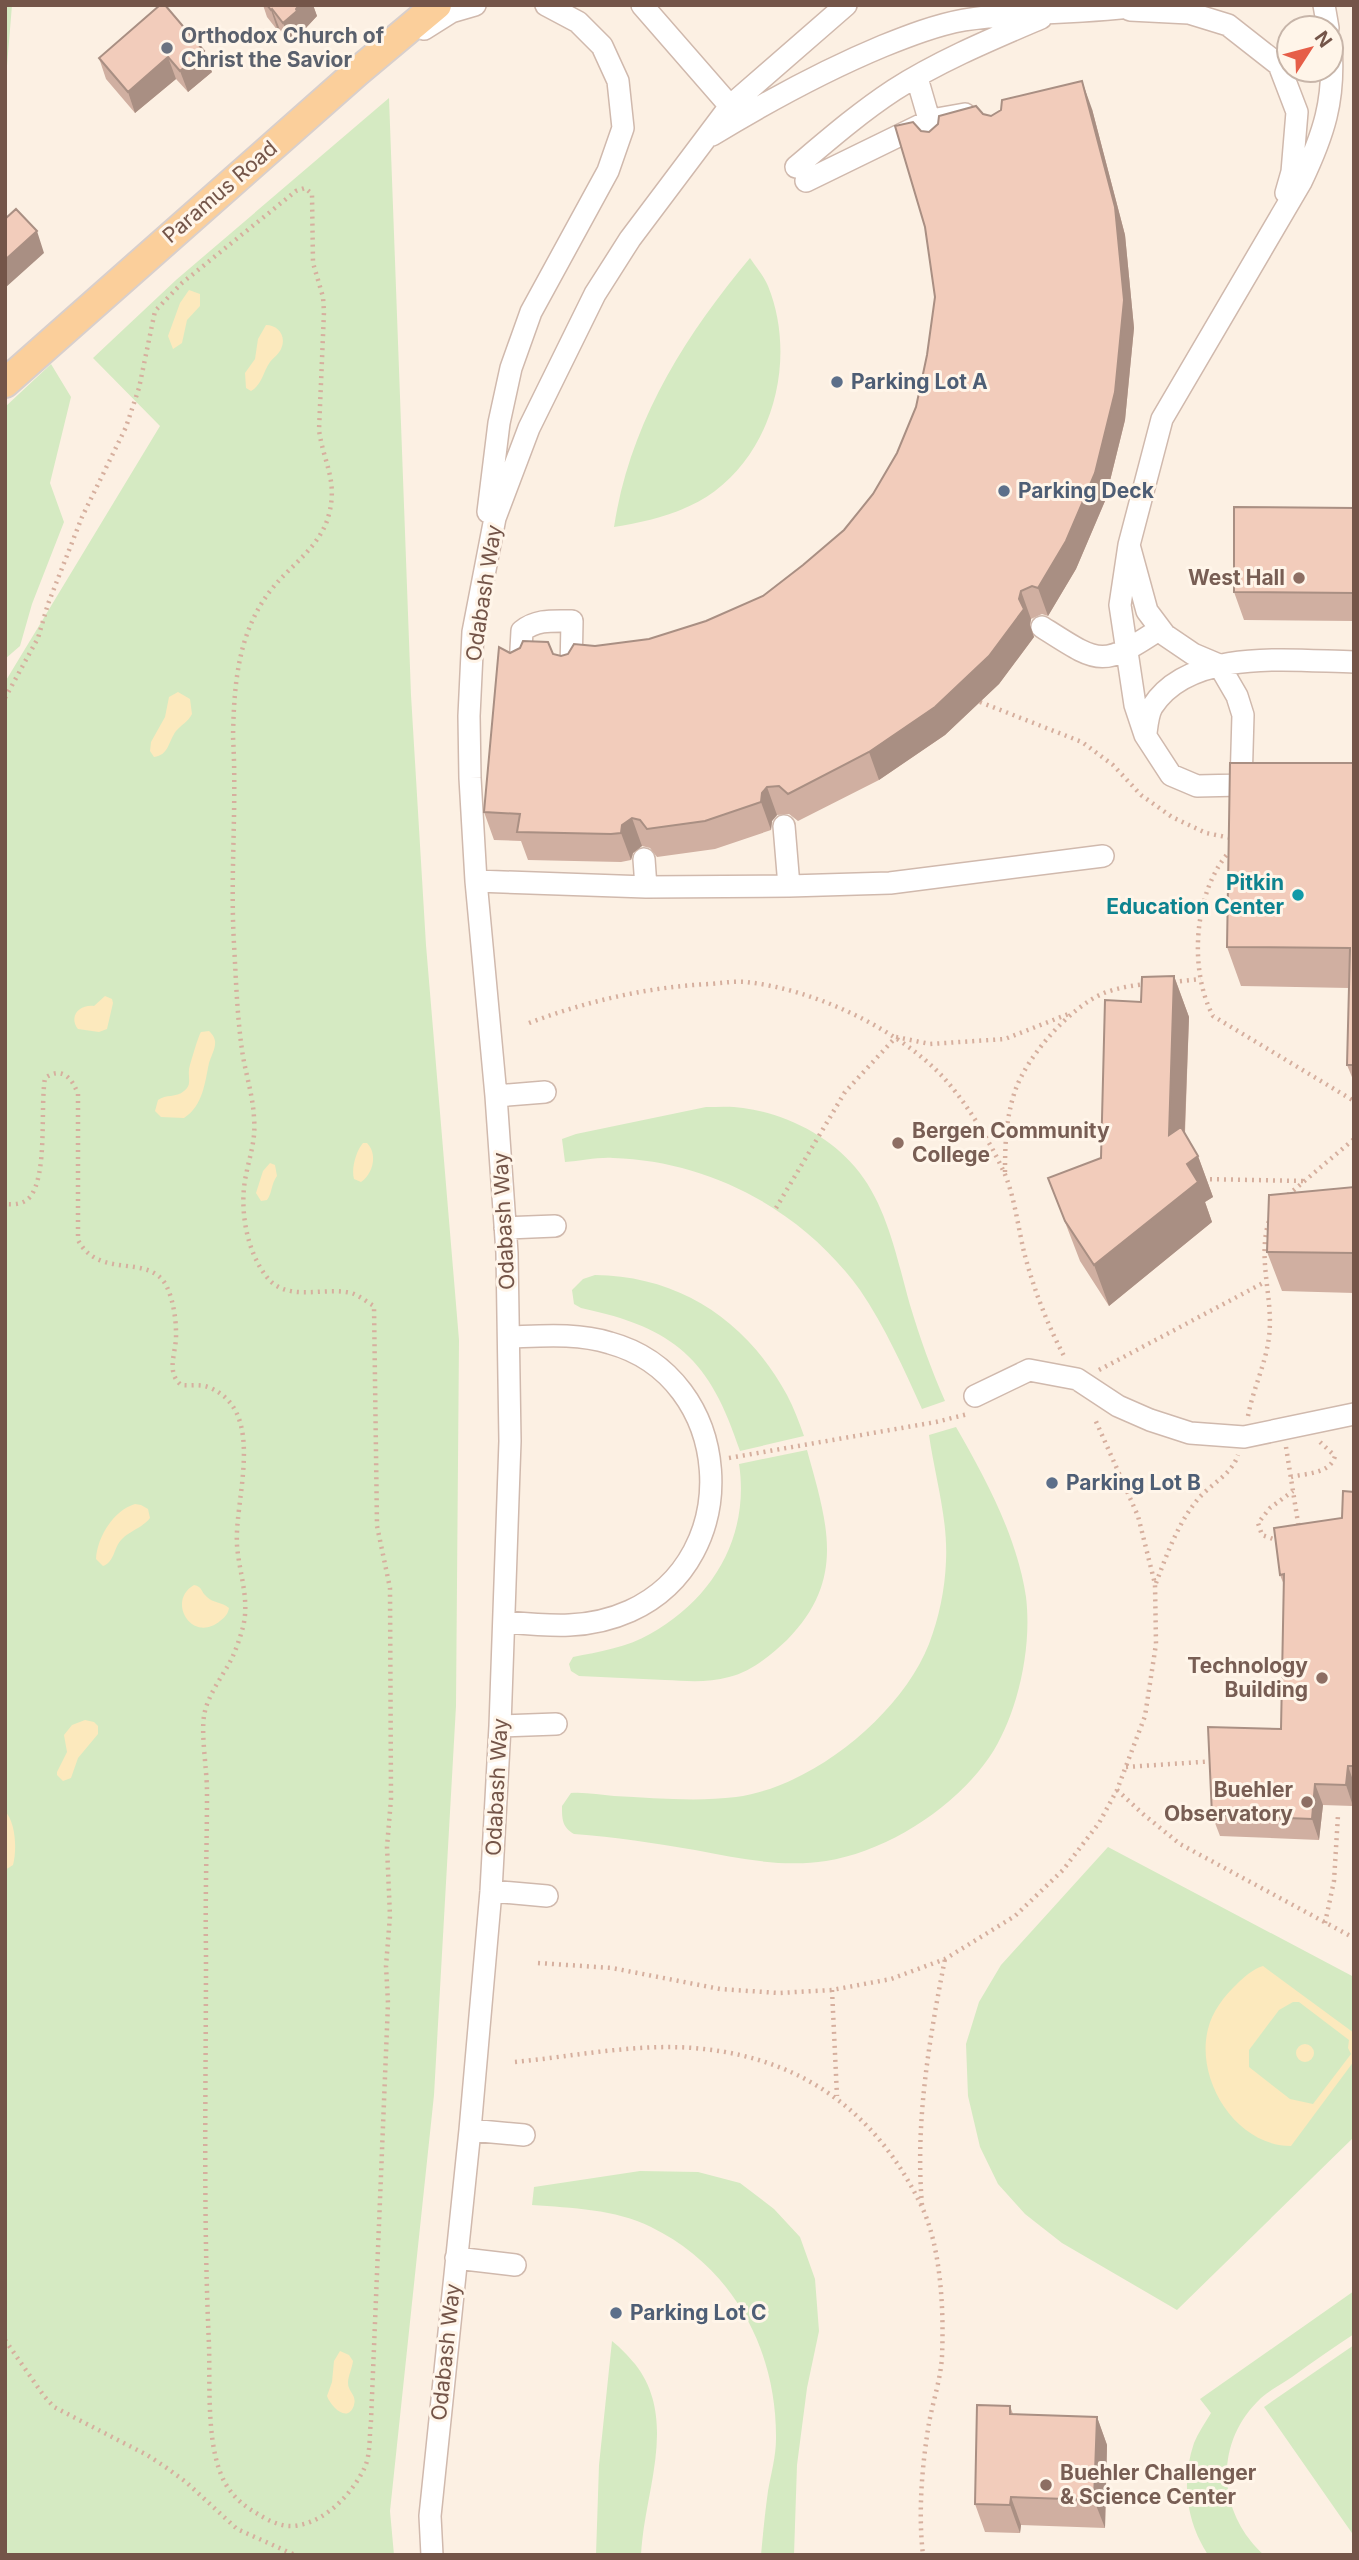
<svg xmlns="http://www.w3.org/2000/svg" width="1359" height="2560" font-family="Inter,sans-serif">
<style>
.green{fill:#d5eac2}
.sand{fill:#fce9bd;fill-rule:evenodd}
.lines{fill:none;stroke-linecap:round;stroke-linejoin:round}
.minor-casing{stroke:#d0b9ad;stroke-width:24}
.major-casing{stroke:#d8cfcc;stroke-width:32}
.path{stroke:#d6af9e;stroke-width:4.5;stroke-dasharray:2 5;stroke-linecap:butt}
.minor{stroke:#fff;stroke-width:21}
.major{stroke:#fbcf9b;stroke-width:28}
.wall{fill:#d0afa1}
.shaded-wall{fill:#a98f83}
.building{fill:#f2ccbb;stroke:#a98f83;stroke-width:2}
.worship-dot{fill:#6b7280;stroke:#fff5e9;stroke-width:2.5}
.service-dot{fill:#5c6f8a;stroke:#fff5e9;stroke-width:2.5}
.education-dot{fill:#8d6e63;stroke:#fff5e9;stroke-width:2.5}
.culture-dot{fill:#0f9aa8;stroke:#fff5e9;stroke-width:2.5}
.labels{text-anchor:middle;stroke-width:6;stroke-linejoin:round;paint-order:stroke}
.worship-label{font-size:21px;font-weight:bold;fill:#5b616d;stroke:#fff5e9;text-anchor:start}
.street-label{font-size:21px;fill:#745549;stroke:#fff5e9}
.service-label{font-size:21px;font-weight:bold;fill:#4e5e75;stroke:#fff5e9;text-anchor:start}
.education-label{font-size:21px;font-weight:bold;fill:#785e54;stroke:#fff5e9;text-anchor:end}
.culture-label{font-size:21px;font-weight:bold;fill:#0d838f;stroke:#fff5e9;text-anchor:end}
</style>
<rect width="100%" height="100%" fill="#fcf0e3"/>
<path class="green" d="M5 5H12L5 90Z
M389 98 411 695 426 945 459 1340 456 1706 434 2095 390 2511 394 2555H5V682L160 426 93 358 176 280Z
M750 258C756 267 764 276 768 286 796 355 776 445 715 491 685 513 650 521 614 527 630 423 684 337 750 258Z
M51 364 71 397 50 483 64 522 32 604 20 646 5 659V407Z
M706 1107C718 1107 731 1106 743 1108 784 1113 828 1135 855 1167 887 1204 897 1259 910 1305 920 1338 931 1369 945 1401L922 1409C904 1369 885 1327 860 1290 803 1211 711 1161 613 1158 598 1157 581 1161 565 1162L562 1139 576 1134Z
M595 1275C680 1276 747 1321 787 1395 794 1408 799 1422 804 1436L740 1451C710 1359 675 1328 581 1308L574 1304 572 1290 583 1279Z
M956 1427C986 1479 1017 1537 1026 1597 1032 1646 1019 1708 994 1750 960 1805 889 1851 826 1861 782 1868 737 1858 695 1850 654 1843 615 1837 574 1834 562 1827 562 1819 562 1806L571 1793C586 1792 600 1795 614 1796 654 1798 697 1802 736 1797 812 1787 901 1715 929 1644 939 1618 945 1589 946 1561 948 1518 935 1477 929 1435Z
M807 1450C827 1523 847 1579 787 1640 771 1655 751 1672 729 1677 708 1683 686 1681 665 1680 636 1679 608 1677 579 1676L571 1671 569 1664 573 1657C598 1652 628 1647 650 1634 713 1599 750 1536 739 1464Z
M1108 1847 1354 1977V2137L1177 2310 1062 2243 1025 2214 998 2184 980 2147 968 2096 966 2044 979 2002 1001 1965Z
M640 2171 698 2172 740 2183 774 2209 800 2237 815 2279 819 2331 807 2388 797 2465 794 2555H761C763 2534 765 2512 768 2491 771 2474 776 2456 776 2439 777 2350 733 2267 651 2227 615 2209 572 2208 532 2205L534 2187Z
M1354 2291V2334C1333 2348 1312 2362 1292 2377 1282 2384 1270 2390 1261 2398 1213 2443 1217 2513 1264 2555H1208C1186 2521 1181 2481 1194 2443 1198 2433 1205 2423 1211 2413L1200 2399Z
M612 2341C621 2348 627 2355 635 2364 679 2420 644 2492 641 2555H596L599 2465Z
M1354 2345V2536L1264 2407Z"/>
<path class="sand" d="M189 290 200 294V306L187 320 182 343 173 349 168 336 180 303Z
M266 325C278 325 287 336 281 349 279 354 273 358 270 362 263 372 262 385 251 391L246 388 245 373 255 359 258 339Z
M178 692 190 699 192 714C188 722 181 725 176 731 168 742 169 755 154 757L150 751 151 742 165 717 169 697Z
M105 996 112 999 113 1003 107 1029 99 1032 78 1029C68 1016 80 1004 94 1006Z
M209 1031C212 1034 214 1036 215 1041 216 1048 211 1056 209 1063 205 1082 203 1106 184 1118L161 1117 155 1111 158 1100C166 1094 176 1098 184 1091 192 1085 188 1079 189 1070 189 1067 199 1034 201 1032Z
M363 1143H367C378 1154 373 1174 361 1182L354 1179C351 1169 356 1151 363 1143Z
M270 1163 275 1165 277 1176C271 1184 272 1194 267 1200L261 1201 256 1193 263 1171Z
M135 1504 141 1505 148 1509 150 1518C142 1528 131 1530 122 1539 113 1548 115 1562 103 1566L96 1559C97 1537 114 1510 135 1504Z
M194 1585C203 1587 200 1591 207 1597 213 1603 222 1602 229 1608 228 1614 225 1617 220 1621 192 1644 166 1601 194 1585Z
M85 1720 94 1722 98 1726V1734L78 1758 71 1778 63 1781 57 1775V1772L67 1752 64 1735 72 1725Z
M5 1811C16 1823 17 1850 13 1865L5 1870Z
M1263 1966 1354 2033V2061L1291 2146C1236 2146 1195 2080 1208 2029 1212 2012 1224 1996 1237 1984 1244 1977 1253 1969 1263 1966ZM1293 2002H1299L1349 2040 1348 2048 1351 2054 1313 2104 1290 2099 1249 2067V2050L1279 2010Z
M1296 2053a9 9 0 1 1 18 0a9 9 0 1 1-18 0Z
M340 2351 349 2355 353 2361C352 2369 348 2376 348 2383 348 2392 357 2395 354 2405 348 2424 331 2407 327 2396L332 2382 334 2361Z"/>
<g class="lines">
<g class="minor-casing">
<path id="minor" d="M642 5 730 106
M1324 5 1328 28
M1130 10 1189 13 1228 25 1279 65 1297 112 1292 172 1286 193
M424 29 451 12 475 5
M917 78 933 133
M712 135C768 101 823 71 883 46 908 36 936 25 964 20 1023 10 1084 15 1144 5
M796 167C828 140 859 113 894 90 939 61 992 39 1041 18
M806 181 931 120 965 114
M488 512 499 423 511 368 531 312 608 171 623 128 618 81 602 46 578 22 546 5
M1129 545 1147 611 1165 635 1193 654 1219 665 1237 696 1243 715 1241 785 1197 786 1171 775 1145 735 1135 705 1120 605Z
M1129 545 1162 419 1301 182C1324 134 1335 100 1331 46
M1042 627C1100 664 1101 668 1160 629
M520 668 522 631C537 619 553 621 572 621L571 671
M1146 733C1147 725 1148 714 1152 707 1190 647 1293 661 1354 662
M784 826 789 886
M644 859 646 887
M476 881 646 887 789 886 890 883 1103 856
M496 1096 545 1092
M505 1228 555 1226
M975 1396 1029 1370 1077 1379 1118 1406 1150 1420 1190 1433 1244 1437 1354 1414
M505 1622C549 1626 588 1630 630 1611 747 1558 734 1377 610 1343 577 1333 543 1336 509 1337
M500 1726 556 1724
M491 1891 547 1896
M470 2130 524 2135
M456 2258 515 2265
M432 2555 430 2516 470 2130 491 1891 500 1726 510 1441 507 1253 496 1096 476 881 470 778 469 716 473 632 495 518 529 428 595 294 630 239 730 106 846 5"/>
</g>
<g class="major-casing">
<path id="major" d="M5 383 357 72 437 5"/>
</g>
<path class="path" d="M5 698 38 638 48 604 82 517 126 427 139 388 155 311 182 283 296 191 305 188 312 194 313 263 323 297 324 312 319 430C323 461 338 480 329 514 322 544 294 563 275 585 238 628 234 683 233 737 237 806 230 875 234 944 236 979 237 1015 242 1050 245 1072 253 1095 254 1118 256 1139 250 1155 246 1175 239 1207 246 1250 266 1276 285 1302 320 1288 346 1292 357 1293 365 1301 374 1306L377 1526 390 1588 391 1799 387 1847 390 1916 386 1966 388 2003 371 2421C369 2436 371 2455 364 2469 351 2495 323 2525 291 2526 277 2526 264 2518 253 2511 236 2501 225 2487 219 2469 207 2434 210 2383 209 2345 203 2214 206 2083 206 1951 205 1898 207 1845 207 1792 207 1769 201 1737 204 1716 207 1696 222 1677 231 1660 236 1650 240 1638 243 1627 250 1599 239 1573 237 1545 234 1499 268 1410 208 1387 200 1384 190 1386 181 1385 165 1371 177 1352 176 1333 176 1318 173 1299 166 1285 148 1253 99 1280 78 1240V1094C72 1078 62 1066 45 1078 40 1108 48 1174 30 1197 24 1204 14 1205 5 1204
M980 702 1082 742 1113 765 1141 795 1172 817 1206 833 1231 838
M1231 850C1194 889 1188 969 1213 1016L1354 1101
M1173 982 1201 979
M529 1023C587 1001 648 987 709 984 722 983 734 981 746 982 813 989 897 1028 943 1077 966 1102 989 1140 1003 1170 1014 1193 1018 1227 1024 1252 1033 1287 1047 1324 1064 1356
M1005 1172C1005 1144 1006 1118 1015 1091 1027 1056 1070 1007 1104 993 1117 988 1134 985 1147 984
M1203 1179 1303 1181
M1288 1195 1354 1139
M776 1208 845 1092 896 1037 930 1044 1005 1039 1071 1013
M1099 1370 1265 1282
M1248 1416C1253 1389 1266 1363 1269 1337 1274 1298 1256 1257 1270 1218
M1286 1447 1299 1529
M729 1458 936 1422 968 1414
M1291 1477C1307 1473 1330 1474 1335 1456L1320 1442
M1279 1541 1262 1535 1258 1523 1270 1508 1293 1491
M1156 1583C1167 1554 1178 1523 1198 1499 1211 1484 1232 1474 1238 1455
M1126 1767 1216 1761
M1117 1790 1143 1814 1180 1844 1354 1938
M1325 1923 1334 1881 1338 1815
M538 1963 612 1968 720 1989 779 1993 832 1990 891 1979 945 1959 1015 1916 1063 1870 1099 1823 1117 1790 1145 1716 1156 1644 1155 1584 1138 1516 1094 1417
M832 1990 837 2096
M515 2062C577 2056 642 2042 704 2049 805 2060 877 2114 921 2205 941 2246 944 2310 942 2356 941 2378 933 2401 929 2423 922 2465 918 2513 923 2555
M922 2205C915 2123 929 2040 945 1959
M5 2340 44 2396 54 2407 147 2455 164 2466 186 2482 237 2529 295 2555"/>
<use href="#minor" class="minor"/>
<use href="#major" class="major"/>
</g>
<path class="wall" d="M160 5 212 72 188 92 176 79 135 113 106 79 99 58Z
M263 5H313L317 16 304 30 305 32 291 44 280 30 278 31 267 17Z
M1092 109 1125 235 1134 328 1125 420 1105 501 1076 569 1048 616 1042 614 1031 619 1030 625 1034 637 999 684 945 735 879 780 798 821 789 814 777 815 772 821 771 830 715 849 657 857 650 848 642 846 633 853 631 860 621 862 528 860 521 841 494 840 484 812 510 653 553 654 561 656 595 646 649 639 706 621 763 596 803 565 844 530 873 494 897 453 916 407 927 355 935 297 921 131 929 132 983 114 991 116Z
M1354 508V621L1244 620 1234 592Z
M1354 763V1082L1347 1065 1349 988 1241 986 1227 947Z
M1174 976 1189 1017 1185 1134 1198 1156 1213 1197 1205 1202 1212 1222 1109 1306 1080 1261 1048 1178 1101 1158 1141 1002Z
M1354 1187V1293L1282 1291 1267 1252Z
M1354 1492 1353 1806 1323 1805 1319 1840 1220 1836 1212 1815 1281 1729 1284 1585 1280 1575 1342 1518Z
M1010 2406 1013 2414 1097 2417 1107 2445 1105 2528 1021 2525 1020 2533 985 2532 975 2504Z"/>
<path class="shaded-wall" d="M299 5H313L317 16 304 30 305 32 291 44 283 23Z
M272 9 280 30 278 31 271 10Z
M204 51 212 72 188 92 180 71Z
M168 57 176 79 135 113 128 92Z
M1082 81 1092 109 1125 235 1134 328 1125 420 1105 501 1076 569 1048 616 1038 588Z
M37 231 44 253 5 288V260Z
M1021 591 1031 619 1030 625 1034 637 999 684 945 735 879 780 869 752 1019 599Z
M767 787 777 815 772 821 771 830 761 802 762 793Z
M632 818 642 846 633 853 631 860 621 833 622 825Z
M1174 976 1189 1017 1183 1175 1169 1135Z
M1198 1156 1213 1197 1205 1202 1212 1222 1109 1306 1094 1265 1187 1164Z
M1348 1766 1354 1783 1353 1806 1346 1785Z
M1315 1784 1323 1805 1319 1840 1312 1819Z
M1097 2417 1107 2445 1105 2528 1094 2500Z
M1011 2497 1021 2525 1020 2533 1010 2505Z"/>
<path class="building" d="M160 5H165L204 51 180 71 168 57 128 92 99 58Z
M267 5H299L296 9 297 11 283 23 272 9 271 10Z
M1082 81 1115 207 1124 300 1115 392 1095 473 1066 541 1038 588 1032 586 1021 591 1019 599 1024 609 989 656 935 707 869 752 788 794 779 786 767 787 762 793 761 802 705 821 647 829 640 820 632 818 622 825 621 833 611 834 517 832 520 814 484 812 499 647 510 653 520 648 523 641 548 642 553 654 561 656 568 654 574 644 595 646 649 639 706 621 763 596 803 565 844 530 873 494 897 453 916 407 927 355 935 297 925 227 895 126 913 122 921 131 929 132 938 124 939 116 976 106 983 114 991 116 1001 110 1002 100Z
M16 209 37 231 5 260V219Z
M1234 507 1354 508V593L1234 592Z
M1230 763H1354V1065H1347L1350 948 1227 947Z
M1174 976 1169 1135 1181 1127 1198 1156 1187 1164 1198 1182 1094 1265 1065 1221 1048 1178 1101 1158 1105 1000 1141 1002 1142 977Z
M1354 1187V1253L1267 1252 1269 1195Z
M1343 1491 1354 1492V1766H1348L1346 1785 1315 1784 1312 1819 1212 1815 1208 1727 1281 1729 1284 1574 1280 1575 1274 1528 1342 1518Z
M977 2405 1010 2406V2414L1097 2417 1094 2500 1011 2497 1010 2505 975 2504Z"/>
<circle class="worship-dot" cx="167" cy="48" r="7"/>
<g class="service-dot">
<circle cx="837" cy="382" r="7"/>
<circle cx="1004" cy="491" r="7"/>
<circle cx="1052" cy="1483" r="7"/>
<circle cx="616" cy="2313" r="7"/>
</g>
<g class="education-dot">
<circle cx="1299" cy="578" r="7"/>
<circle cx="898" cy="1143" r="7"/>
<circle cx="1322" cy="1678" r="7"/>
<circle cx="1307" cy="1802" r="7"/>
<circle cx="1046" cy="2485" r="7"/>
</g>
<circle class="culture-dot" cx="1298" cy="895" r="7"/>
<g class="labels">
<g class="worship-label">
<text x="181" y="43">Orthodox Church of<tspan x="181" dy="24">Christ the Savior</tspan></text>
</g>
<g class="street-label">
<text transform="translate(220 192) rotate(-41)" y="7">Paramus Road</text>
<text transform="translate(484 593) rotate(-81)" y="7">Odabash Way</text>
<text transform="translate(504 1221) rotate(-93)" y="7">Odabash Way</text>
<text transform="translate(497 1787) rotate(-87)" y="7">Odabash Way</text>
<text transform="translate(446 2352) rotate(-84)" y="7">Odabash Way</text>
</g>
<g class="service-label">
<text x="851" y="389">Parking Lot A</text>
<text x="1018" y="498">Parking Deck</text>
<text x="1066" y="1490">Parking Lot B</text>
<text x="630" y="2320">Parking Lot C</text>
</g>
<g class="education-label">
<text x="1285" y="585">West Hall</text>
<text x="912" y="1138" text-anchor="start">Bergen Community<tspan x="912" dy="24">College</tspan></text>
<text x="1308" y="1673">Technology<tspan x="1308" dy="24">Building</tspan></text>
<text x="1293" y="1797">Buehler<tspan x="1293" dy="24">Observatory</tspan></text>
<text x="1060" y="2480" text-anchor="start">Buehler Challenger<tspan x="1060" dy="24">&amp; Science Center</tspan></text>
</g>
<g class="culture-label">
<text x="1284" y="890">Pitkin<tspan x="1284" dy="24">Education Center</tspan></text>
</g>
</g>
<rect width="1359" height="2560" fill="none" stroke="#745549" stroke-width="14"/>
<g transform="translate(1310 49) rotate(54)"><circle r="33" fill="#fff5e9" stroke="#c7b5a9" stroke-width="2"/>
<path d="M0-5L12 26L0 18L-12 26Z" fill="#e65e48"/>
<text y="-10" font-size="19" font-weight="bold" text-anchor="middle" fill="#745549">N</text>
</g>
</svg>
